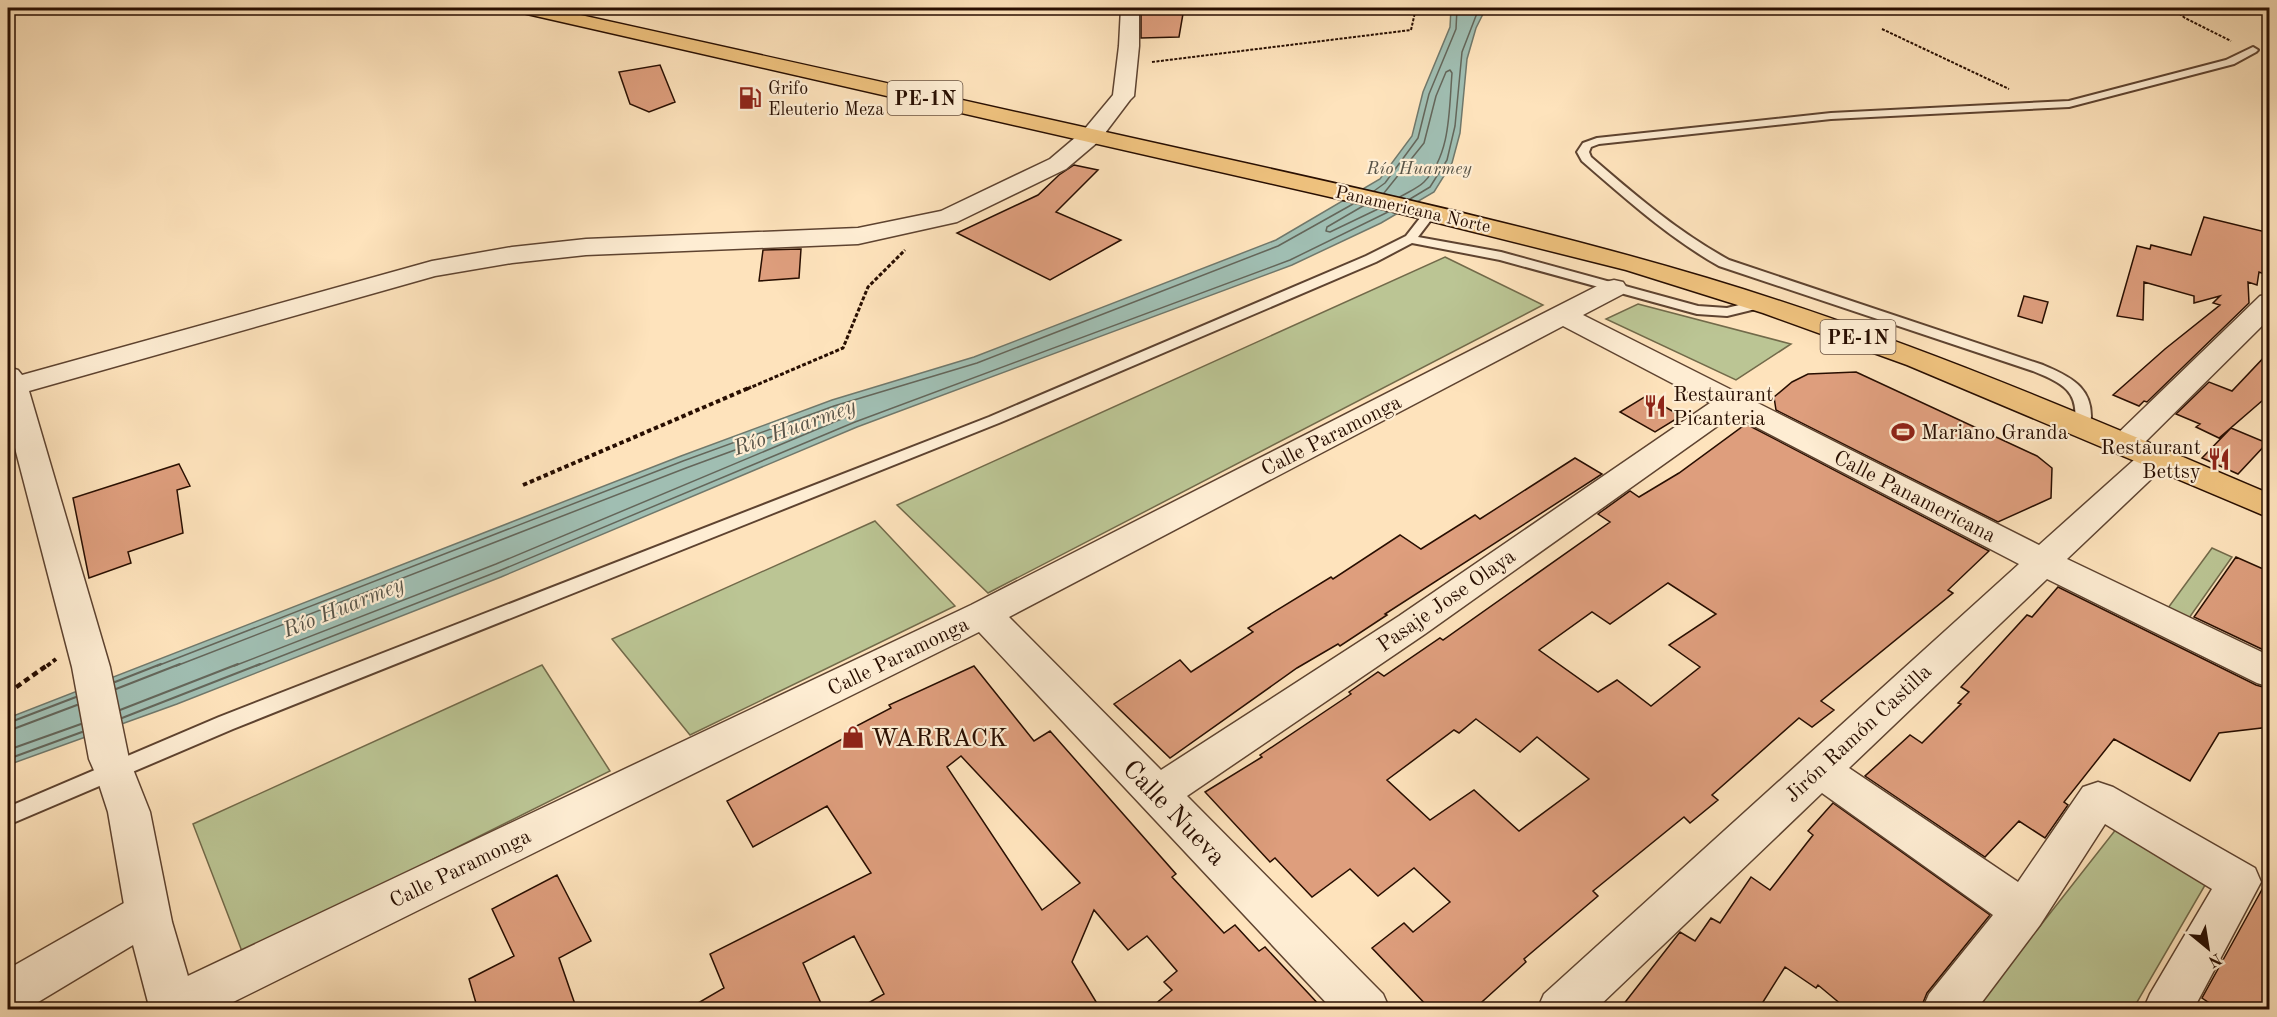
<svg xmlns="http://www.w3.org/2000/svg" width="2277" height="1017" font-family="'Old Standard TT',serif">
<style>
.green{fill:#bbc594;stroke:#726a4a;stroke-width:1.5}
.water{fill:#a0beb2;stroke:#70786b;stroke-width:1.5}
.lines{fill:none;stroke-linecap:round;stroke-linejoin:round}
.shore-far1{stroke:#64665a;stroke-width:1.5}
.shore{stroke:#64665a;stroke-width:2}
.building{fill:#de9e7d;stroke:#280e01;stroke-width:1.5;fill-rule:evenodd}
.service-casing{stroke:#5e4330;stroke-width:4}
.minor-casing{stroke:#5e4330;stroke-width:3}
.tertiary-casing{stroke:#5e4330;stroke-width:3}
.trunk-casing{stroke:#280e01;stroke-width:3}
.path-far3{stroke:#280e01;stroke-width:2;stroke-dasharray:3 1.5;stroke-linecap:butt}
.path-far2{stroke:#280e01;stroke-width:3;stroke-dasharray:4 2;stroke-linecap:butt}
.path-far1{stroke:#280e01;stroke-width:4;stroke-dasharray:4.5 3;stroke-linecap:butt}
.path{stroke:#280e01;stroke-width:4.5;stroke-dasharray:6 4;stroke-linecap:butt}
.service{fill:#feedd3;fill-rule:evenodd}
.minor{fill:#feedd3;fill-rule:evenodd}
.tertiary{fill:#feedd3;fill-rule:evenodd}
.trunk{fill:#efc27e;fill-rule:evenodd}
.labels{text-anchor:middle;stroke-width:4.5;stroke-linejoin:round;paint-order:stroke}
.far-poi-label{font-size:18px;fill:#280e01;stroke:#feedd3;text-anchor:start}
.far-water-label{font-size:18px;font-style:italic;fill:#585448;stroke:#feedd3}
.far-street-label{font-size:18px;fill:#280e01;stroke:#feedd3}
.shield{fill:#feedd3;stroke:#685140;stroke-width:1.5}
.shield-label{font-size:20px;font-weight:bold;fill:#280e01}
.poi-label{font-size:21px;fill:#280e01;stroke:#feedd3;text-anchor:start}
.street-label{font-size:21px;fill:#280e01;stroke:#feedd3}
.water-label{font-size:22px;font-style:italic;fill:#585448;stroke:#feedd3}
.near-poi-label{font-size:26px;fill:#280e01;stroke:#feedd3;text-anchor:start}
.near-street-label{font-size:26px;fill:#280e01;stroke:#feedd3}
</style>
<rect width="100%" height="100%" fill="#fee3bc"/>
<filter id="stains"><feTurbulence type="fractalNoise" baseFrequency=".00333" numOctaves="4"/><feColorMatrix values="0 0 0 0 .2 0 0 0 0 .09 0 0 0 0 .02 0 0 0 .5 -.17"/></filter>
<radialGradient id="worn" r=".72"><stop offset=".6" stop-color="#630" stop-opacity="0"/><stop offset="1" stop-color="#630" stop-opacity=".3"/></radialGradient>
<path class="green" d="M1445 257 1543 305 988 593 897 505Z
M1638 304 1791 344 1736 380 1606 319Z
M875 521 955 606 690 735 612 639Z
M2212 548 2232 557 2189 618 2168 608Z
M542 665 610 771 243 954 193 824Z
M2117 828 2208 880 2133 1009 1974 1010Z"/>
<path class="water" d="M1451 8H1486L1476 28 1467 59 1460 133 1452 163 1434 192 1381 223 1292 265 857 427 501 577 177 704 8 765V718L681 456 832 400 974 357 1276 240 1380 179 1412 136 1423 92 1450 27Z"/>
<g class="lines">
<path class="shore-far1" d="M1374 191 1385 183 1418 138 1429 94 1456 29 1457 8
M1384 193 1424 143 1436 96 1446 72 1450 70 1452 73C1449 109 1451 155 1424 182 1418 188 1408 192 1400 197
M1410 199 1430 187 1447 160 1455 126 1462 52 1479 8
M1363 206 1327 227 1326 231 1330 232 1378 209
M157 666 683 461 834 406 977 363 1278 246 1353 204
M176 666 686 468 836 413 850 409 853 411 851 415 496 564 234 666
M256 666 499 571 855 422 1290 260 1388 212"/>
<path class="shore" d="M115 682 161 664
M116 689 180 664
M120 710 238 664
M122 718 260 664
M8 723 76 697
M8 731 77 705
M8 750 81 724
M8 759 82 732"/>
</g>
<path class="building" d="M1141 8H1184L1179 37 1141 38Z
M660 65 675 102 649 112 630 104 619 72Z
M1074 165 1098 170 1056 212 1121 240 1050 280 957 233 1038 195 1059 175Z
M2204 217 2270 233V265L2265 264 2264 274 2259 272 2257 285 2248 282 2249 303 2147 402 2144 401 2139 406 2113 395 2165 349 2220 305 2213 303 2220 296 2194 303V296L2144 282 2143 320 2117 316 2137 246 2150 249 2151 245 2191 255Z
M801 249 799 278 759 281 763 250Z
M2024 296 2048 302 2042 323 2018 316Z
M2270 351V394L2219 438 2196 427 2200 424 2176 414 2209 382 2232 391Z
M1856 372 2037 456 2052 468 2051 498 1998 522 1776 410 1774 397 1792 382 1808 374Z
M1646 396 1681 416 1655 432 1620 412Z
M1746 424 1989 551 1948 590 1953 593 1821 701 1834 710 1812 727 1799 718 1712 795 1718 800 1690 823 1684 817 1593 891 1598 896 1524 959 1526 962 1473 1010H1431L1372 948 1404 923 1413 932 1450 902 1414 868 1378 896 1350 869 1312 897 1275 858 1270 862 1205 792 1262 757 1260 755 1351 694 1349 692 1378 672 1384 676 1440 638 1443 640 1610 522 1598 514 1630 491 1639 497 1679 473ZM1668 583 1716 614 1669 645 1700 667 1651 706 1617 680 1598 692 1539 650 1592 612 1610 624ZM1476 719 1520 752 1537 737 1589 779 1519 831 1474 790 1430 820 1387 780 1454 730 1459 733Z
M2231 428 2267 443 2238 474 2202 458Z
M1575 458 1602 474 1385 614 1387 615 1340 646 1338 644 1297 668 1170 758 1114 704 1180 660 1191 672 1253 632 1248 628 1331 577 1333 579 1400 535 1421 549 1475 515 1480 519Z
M179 464 190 486 177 490 183 533 128 552 131 563 89 578 73 498Z
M2236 557 2270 572V653L2194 617Z
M2058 587 2256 685 2270 689V727L2219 733 2190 781 2114 739 2064 802 2068 805 2045 838 2019 821 1985 857 1865 776 1910 735 1922 743 1961 704 1958 703 1969 692 1961 687 2027 615 2032 617Z
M974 666 1034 741 1050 731 1176 874 1172 877 1224 933 1235 925 1259 951 1265 947 1324 1010H1148L1172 990 1164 982 1177 971 1147 936 1128 950 1094 910 1072 962 1101 1010H856L884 994 854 936 803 963 824 1010H686L724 988 710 954 871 873 827 806 753 847 727 801 850 735 847 731 891 708 889 705ZM961 756 1080 883 1042 910 947 767Z
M1833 803 1990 915 1927 993 1920 1010H1848L1818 985 1816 988 1785 967 1758 1010H1619L1680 932 1695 941 1711 918 1720 923 1751 877 1770 890 1813 835 1808 831Z
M557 875 591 941 559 958 577 1010H478L469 979 514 956 492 909Z
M2270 875V1010H2220L2202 998Z"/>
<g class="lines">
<g class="service-casing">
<path id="service" d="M2253 47 2258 50 2256 52 2234 64 2069 107 1831 119 1599 144 1591 147 1589 152 1591 157C1635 195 1678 232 1729 260L2043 365C2074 378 2096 390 2090 427L2082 432 2074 427C2081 391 2062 383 2033 371L1719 266C1669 238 1626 199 1582 161L1577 152 1583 143 1597 138 1831 113 2069 101 2226 60Z
M1431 208 1437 212 1418 237 1501 252 1698 306 1727 308 1763 299 1770 303 1768 306 1727 316 1697 314 1500 260 1412 243 1376 262 999 423 233 729 8 825V807L219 717 989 417 1366 256 1406 236 1427 209Z"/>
</g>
<g class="minor-casing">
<path id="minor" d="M1614 280 1623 282 1627 288 1623 294 1583 315 2039 545 2144 451 2155 448 2166 451 2171 458 2166 465 2067 559 2270 656V687L2257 683 2047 579 1849 768 2018 882 2083 787 2098 782 2113 787 2255 868 2261 882 2193 1010H2143L2150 994 2212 889 2105 824 2040 925 1976 1010H1922L1929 994 1993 915 1822 793 1595 1010H1537L1544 994 2019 564 1733 415 1425 634 1187 796 1383 994 1390 1010H1333L979 632 217 1010H150L156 991 971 605 1605 282ZM1563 326 1710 403 1399 616 1161 770 1009 617Z
M2270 294V318L2135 452 2124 455 2113 452 2108 445 2113 438 2260 296Z
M147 893 163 899 169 913 163 927 25 1010H8V969L131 899Z"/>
</g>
<g class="tertiary-casing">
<path id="tertiary" d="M1121 8H1139V46L1134 96 1130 100 1099 141 1066 169 957 222 858 244 586 255 512 263 435 276 29 391 110 667 129 759 150 812 172 922 197 1007 196 1010H150L127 922 108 812 96 775 89 759 72 667 8 421V367L18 370 22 375 432 261 512 247 586 239 858 228 941 211 1050 159 1083 131 1113 95 1119 46Z"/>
</g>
<g class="trunk-casing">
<path id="trunk" d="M518 8H549C766 56 983 105 1200 153 1370 191 1540 228 1707 278 1900 336 2085 415 2270 494V518L1907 365 1763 313 1626 270 1374 207 527 14 520 12Z"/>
</g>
<path class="path-far3" d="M2172 8 2185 18 2231 41
M1882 29 2009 89
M1152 62 1411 30 1416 8"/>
<path class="path-far2" d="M747 389 843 348 868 287 905 250"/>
<path class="path-far1" d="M523 485 751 387
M47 666 56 659"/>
<path class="path" d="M8 693 49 664"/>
<use href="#service" class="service"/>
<use href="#minor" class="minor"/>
<use href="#tertiary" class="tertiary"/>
<use href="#trunk" class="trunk"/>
</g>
<defs>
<g id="fuel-bare" transform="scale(1.8)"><path d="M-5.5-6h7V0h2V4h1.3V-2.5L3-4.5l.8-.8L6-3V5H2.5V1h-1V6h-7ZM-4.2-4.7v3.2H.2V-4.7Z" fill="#8f2418" stroke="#feedd3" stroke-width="2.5" paint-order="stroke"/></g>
<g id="restaurant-bare" transform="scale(1.8)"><path d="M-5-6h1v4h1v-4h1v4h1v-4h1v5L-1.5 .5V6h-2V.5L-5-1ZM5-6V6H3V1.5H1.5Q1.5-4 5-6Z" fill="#8f2418" stroke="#feedd3" stroke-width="2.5" paint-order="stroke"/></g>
<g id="stadium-bare" transform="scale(1.8)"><path d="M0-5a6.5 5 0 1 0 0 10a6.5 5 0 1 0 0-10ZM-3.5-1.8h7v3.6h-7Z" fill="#8f2418" stroke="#feedd3" stroke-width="2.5" paint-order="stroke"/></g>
<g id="shop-bare" transform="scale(1.8)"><path d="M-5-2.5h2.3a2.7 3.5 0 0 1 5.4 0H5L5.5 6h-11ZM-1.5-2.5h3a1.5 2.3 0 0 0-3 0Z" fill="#8f2418" stroke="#feedd3" stroke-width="2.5" paint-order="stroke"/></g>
</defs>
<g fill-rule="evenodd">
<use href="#fuel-bare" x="750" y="98"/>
<use href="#restaurant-bare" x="1655" y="406"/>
<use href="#stadium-bare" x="1903" y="432"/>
<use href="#restaurant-bare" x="2219" y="459"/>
<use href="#shop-bare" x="853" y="737"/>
</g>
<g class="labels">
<g class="far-poi-label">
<text x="768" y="94">Grifo<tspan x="768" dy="21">Eleuterio Meza</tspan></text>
</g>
<g class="far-water-label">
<text x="1419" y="174">Río Huarmey</text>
</g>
<g class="far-street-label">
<text transform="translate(1413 209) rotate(13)" y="6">Panamericana Norte</text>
</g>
<g class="shield">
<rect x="887.5" y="81" width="75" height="34" rx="4.5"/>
<rect x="1820.5" y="320" width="75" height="34" rx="4.5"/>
</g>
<g class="shield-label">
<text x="925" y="105">PE-1N</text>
<text x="1858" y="344">PE-1N</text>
</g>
<g class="poi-label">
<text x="1673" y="401">Restaurant<tspan x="1673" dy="24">Picanteria</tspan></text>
<text x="1921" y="439">Mariano Granda</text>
<text x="2201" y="454" text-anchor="end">Restaurant<tspan x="2201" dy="24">Bettsy</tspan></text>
</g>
<g class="street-label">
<text transform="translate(1331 435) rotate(-27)" y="7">Calle Paramonga</text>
<text transform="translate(1915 496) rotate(27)" y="7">Calle Panamericana</text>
<text transform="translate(1446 600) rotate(-35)" y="7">Pasaje Jose Olaya</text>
<text transform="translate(898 656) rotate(-26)" y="7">Calle Paramonga</text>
<text transform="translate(1858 733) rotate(-43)" y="7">Jirón Ramón Castilla</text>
<text transform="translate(460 868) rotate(-26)" y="7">Calle Paramonga</text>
</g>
<g class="water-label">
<text transform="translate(794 426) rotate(-20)" y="8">Río Huarmey</text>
<text transform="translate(343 606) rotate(-22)" y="8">Río Huarmey</text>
</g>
<g class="near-poi-label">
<text x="871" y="746">WARRACK</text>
</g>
<g class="near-street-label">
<text transform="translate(1175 812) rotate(46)" y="9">Calle Nueva</text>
</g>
</g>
<rect width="2277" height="1017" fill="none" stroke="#fee3bc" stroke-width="30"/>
<rect x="9" y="9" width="2259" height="999" fill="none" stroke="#280e01" stroke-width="3"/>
<rect x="15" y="15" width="2247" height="987" fill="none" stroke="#280e01" stroke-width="1.5"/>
<g transform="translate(2208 948) rotate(150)" stroke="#feedd3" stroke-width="4.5" paint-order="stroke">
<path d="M0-4.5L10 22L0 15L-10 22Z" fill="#280e01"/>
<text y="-9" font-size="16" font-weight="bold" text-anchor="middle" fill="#280e01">N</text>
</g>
<rect width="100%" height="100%" filter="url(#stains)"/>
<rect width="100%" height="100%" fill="url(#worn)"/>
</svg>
